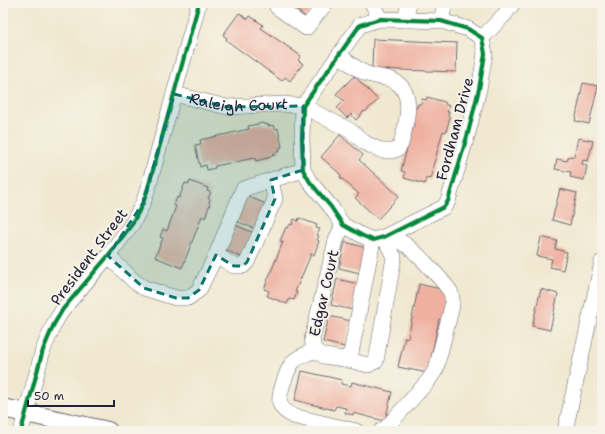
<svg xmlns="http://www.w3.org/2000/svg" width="605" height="434" font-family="'Shantell Sans',sans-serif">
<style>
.building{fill:#efb0a0}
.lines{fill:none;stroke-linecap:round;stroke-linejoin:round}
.minor-casing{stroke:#6a676f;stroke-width:16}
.major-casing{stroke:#6a676f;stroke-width:20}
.minor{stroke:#fff;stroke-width:15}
.major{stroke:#fff;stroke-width:18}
.cycleway-casing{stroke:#f7f3e8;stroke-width:6}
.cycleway{stroke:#00873e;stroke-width:4}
.marked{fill:#0f766e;fill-opacity:0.2;stroke:#0f766e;stroke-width:3;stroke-dasharray:8 5;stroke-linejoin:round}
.labels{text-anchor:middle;stroke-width:4;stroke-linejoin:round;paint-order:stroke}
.street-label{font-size:15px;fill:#22223b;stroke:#f7f3e8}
</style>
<rect width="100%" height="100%" fill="#f7f3e8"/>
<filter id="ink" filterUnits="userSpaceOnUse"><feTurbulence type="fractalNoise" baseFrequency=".025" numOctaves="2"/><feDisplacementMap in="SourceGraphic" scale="8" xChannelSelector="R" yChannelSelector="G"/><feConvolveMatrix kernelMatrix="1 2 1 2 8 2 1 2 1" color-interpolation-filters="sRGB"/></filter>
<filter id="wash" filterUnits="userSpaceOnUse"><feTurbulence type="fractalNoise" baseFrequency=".012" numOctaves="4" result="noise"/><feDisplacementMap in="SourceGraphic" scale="16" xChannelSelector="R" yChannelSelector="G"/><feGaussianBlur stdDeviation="0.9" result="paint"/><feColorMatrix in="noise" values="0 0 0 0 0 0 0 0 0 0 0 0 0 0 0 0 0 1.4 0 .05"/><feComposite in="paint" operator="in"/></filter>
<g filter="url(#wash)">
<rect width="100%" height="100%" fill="#f0e8d0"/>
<g id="blocks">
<path class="building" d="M287 3H316L306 17Z
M239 13 248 19 250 16 263 25 261 28 301 56 298 60 303 64 290 81 285 77 282 81 226 40 227 38 223 35Z
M373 39 457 43 456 72 372 69Z
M354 76 378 100 365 112 364 111 356 120 351 114 347 118 337 108 344 101 336 94Z
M583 83 598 86 589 124 575 121Z
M427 97 445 102V104L449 106 447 112H449L448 116 450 117 446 132 443 131 432 170 433 171 431 179 426 178 425 184 404 178 405 172 401 171 414 123 411 122 415 107 417 108 418 104H421L422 99 426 100Z
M263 123 264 125 268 124V126L274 125 275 129 278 128 282 147H280V151L274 153 275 155 270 156 271 157 256 161 255 158 215 166V168L207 170 206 165 200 167 195 145 201 144 200 140 249 129 248 126Z
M340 135 363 155 359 160 399 196 378 219 355 198 359 194 340 177 341 175 321 157Z
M578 138 593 141 588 161 583 160 582 164 587 166 584 180 570 177 571 172 555 169 557 159 567 161 569 156 574 157Z
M190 181 208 188 207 191 211 192 208 198 210 199 209 203 210 204 205 218 202 216 182 268 155 257 163 238 160 237 163 229 167 231 176 206 174 205 177 197 179 198 185 183 189 184Z
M560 189 577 193 570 225 552 220Z
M245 195 266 204 255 229 234 220Z
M299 218 317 225 316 228 320 229 317 235 319 236 317 240 319 241 314 255 311 254 295 292H297L294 300 289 299 287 304 267 296 269 291 264 289 283 242 280 241 286 227 288 228 290 224 292 225 294 219 298 221Z
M233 224 254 233 243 258 223 249Z
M541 237 557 241 555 249 567 252 563 270 550 267 552 259 537 256Z
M345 242 367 248 360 273 339 268Z
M337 279 359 284 353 310 331 305Z
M419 284 449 291 442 320 439 319 428 373 398 367 405 337 408 338Z
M541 289 558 294 550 330 532 326Z
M329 316 351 321 345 347 323 342Z
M302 371 342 380 341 384 351 386 352 382 392 392 385 421 353 413V415L345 413 346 408 336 406 334 410 295 400Z"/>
</g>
</g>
<g filter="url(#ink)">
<use href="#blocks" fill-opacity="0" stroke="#6a676f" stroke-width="1"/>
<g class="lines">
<g class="minor-casing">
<g id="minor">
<path d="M281 3 277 7 306 28 326 3"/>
<path d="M372 3 380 19"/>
<path d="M380 19 441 21 468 29 482 38 485 54 479 89 468 133 448 201 444 207 384 237 373 240 363 236 343 225 331 207 310 182 303 170 302 138 303 106 360 25Z"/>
<path d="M405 20 409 3"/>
<path d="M441 21 445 3"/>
<path d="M482 38 505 14 513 3"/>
<path id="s1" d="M174 94 227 107 283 104 303 106 351 131 365 143 376 148 383 151H392L398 149 401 144C406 124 417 91 392 80 383 76 373 77 365 73 355 68 347 61 339 55"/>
<path d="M343 225 336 240 312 339 314 350 324 356 344 359 348 356 351 353 373 240"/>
<path d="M216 255 234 266H243L247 262 275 199 271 180"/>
<path d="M108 256 134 281 144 288 176 298H188L199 290 216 255 243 189 303 170"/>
<path d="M314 350C308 354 299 356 294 361 288 367 278 394 280 403 281 409 288 413 293 416L356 431"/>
<path d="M344 359 368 365 376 361 394 257 384 237"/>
<path d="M21 431 43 350 54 324 63 309 108 256 132 224 143 203 148 188 199 3"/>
<path d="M381 431 385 429 428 381 436 369 452 306C452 301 453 296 450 291 443 281 410 244 399 241 395 240 391 242 387 243"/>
<path d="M565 431 602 262"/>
</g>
</g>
<g class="major-casing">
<path id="major" d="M3 408 108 431"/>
</g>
<use href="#minor" class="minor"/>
<use href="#major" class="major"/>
<g class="cycleway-casing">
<path id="cycleway" d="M380 19 441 21 468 29 482 38 485 54 479 89 468 133 448 201 444 207 384 237 373 240 363 236 343 225 331 207 310 182 303 170 302 138 303 106 360 25Z
M21 431 43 350 54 324 63 309 108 256 132 224 143 203 148 188 199 3"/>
</g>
<use href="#cycleway" class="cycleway"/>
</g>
</g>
<path class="marked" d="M174 94 227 107 303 106V170L271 180 275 199 247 262 243 266H234L216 255 199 290 188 298H176L144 288 108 256 143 203Z"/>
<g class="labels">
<g class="street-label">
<text dy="5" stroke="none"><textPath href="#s1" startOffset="66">Raleigh Court</textPath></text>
<text transform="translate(455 129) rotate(-75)" y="5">Fordham Drive</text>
<text transform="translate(89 257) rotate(-53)" y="5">President Street</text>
<text transform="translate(324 293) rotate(-77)" y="5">Edgar Court</text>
</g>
</g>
<rect width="605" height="434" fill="none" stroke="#f7f3e8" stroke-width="16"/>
<path d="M28 400v6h86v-6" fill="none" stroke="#22223b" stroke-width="2"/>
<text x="34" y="400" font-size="12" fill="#22223b" stroke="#f7f3e8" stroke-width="3" paint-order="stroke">50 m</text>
</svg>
